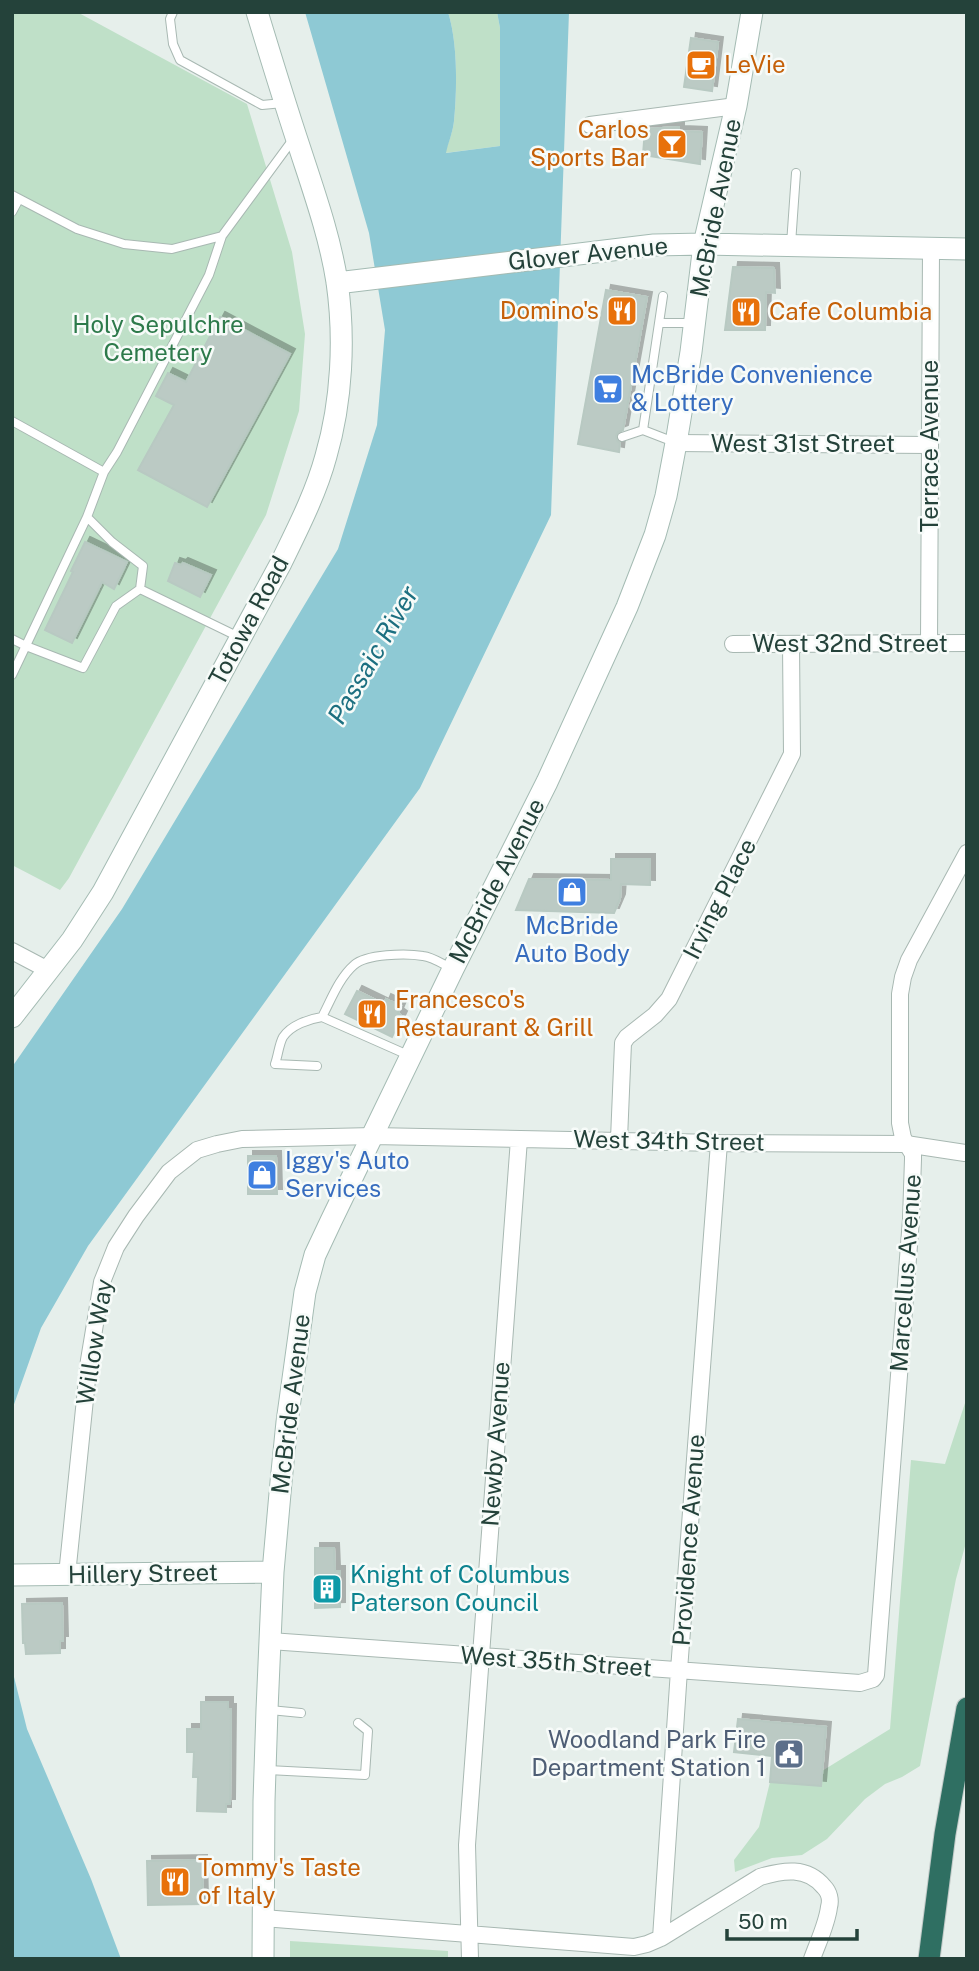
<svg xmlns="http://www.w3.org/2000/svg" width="979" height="1971" font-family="'Public Sans',sans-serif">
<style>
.green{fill:#bfe0c8}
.water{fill:#8ec9d4}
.building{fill:#bbcac4;stroke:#b8c9c2;stroke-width:2;filter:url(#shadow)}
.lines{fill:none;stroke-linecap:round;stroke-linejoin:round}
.lane-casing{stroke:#a8b8b2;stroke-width:10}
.street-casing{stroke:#a8b8b2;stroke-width:18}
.secondary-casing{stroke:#a4bbb3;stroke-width:23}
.highway-casing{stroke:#c2cac8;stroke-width:23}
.lane{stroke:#fff;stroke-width:8}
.street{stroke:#fff;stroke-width:16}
.secondary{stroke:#fff;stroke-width:21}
.highway{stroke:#2f6f62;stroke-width:21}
.labels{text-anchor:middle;stroke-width:5;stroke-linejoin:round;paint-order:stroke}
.food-label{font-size:24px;fill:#c56008;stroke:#f7fbf9;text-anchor:start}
.street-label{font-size:24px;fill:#24423a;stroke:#f7fbf9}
.park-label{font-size:24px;fill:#2d7a4b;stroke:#f7fbf9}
.shop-label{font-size:24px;fill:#366cbe;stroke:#f7fbf9;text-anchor:start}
.culture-label{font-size:24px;fill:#0d838f;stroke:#f7fbf9;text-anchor:start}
.service-label{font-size:24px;fill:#4e5e75;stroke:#f7fbf9;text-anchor:end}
.water-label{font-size:26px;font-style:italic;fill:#1c6f80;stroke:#f7fbf9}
</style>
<defs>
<filter id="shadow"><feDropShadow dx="5" dy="-5" stdDeviation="0" flood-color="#0004"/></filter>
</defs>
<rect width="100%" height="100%" fill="#e6efeb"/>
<path class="green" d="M12 12H77L247 104 292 252 305 334 299 411 266 515 69 878 60 890 12 865Z
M448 12H497L500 28V146L445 153C448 143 453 132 454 121 457 89 458 44 448 12Z
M967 1397V1539L956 1579 920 1766 902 1777 885 1784 865 1799 827 1839 802 1855 772 1858 735 1872 734 1860 759 1827 770 1782 820 1786 822 1771 890 1729 911 1460 945 1464Z
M290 1941 448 1951V1959H290Z"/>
<path class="water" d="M305 12H448C458 44 457 89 454 121 453 132 448 143 446 153L500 146V28L497 12H569L551 515 420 788 88 1246 41 1328 12 1410V1067L122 909 338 549 377 425 385 330 369 233Z
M12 1669 27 1729 91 1879 121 1959H12Z"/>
<path class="building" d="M691 38 718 42 712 91 684 87Z
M679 127V131L702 132 700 164 643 155 645 129Z
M733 267 774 268 775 293 766 292 765 330H725Z
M606 290 647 297 623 430 618 432 616 436 617 441 620 443 619 452 578 444Z
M220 317 290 354 207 507 138 470 174 405 156 396 168 373 186 382Z
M85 542 127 562 114 589 102 582 72 643 45 630 73 572 71 571Z
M175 563 181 565 183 563 211 575 200 597 168 581Z
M611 859H650V885L621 884 620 899 614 913 516 910 529 879 611 880Z
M357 991 384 1004 386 999 401 1006 398 1013 402 1016 392 1037 345 1014Z
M248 1156H276L277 1194H248Z
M315 1548H334L335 1571H340V1607L315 1608Z
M62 1603 63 1641H60V1653L26 1654 25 1643H23L22 1604Z
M201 1702H228V1709H231L230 1804H226V1812L197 1811 198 1777H193L194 1752H187V1729H201Z
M738 1719 826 1727 821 1786 770 1782 772 1756 734 1752Z
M202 1860 203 1904 148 1905 147 1861Z"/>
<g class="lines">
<g class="lane-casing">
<path id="lane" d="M173 12 170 19 173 44 180 60 262 105 283 103
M12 195 77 229 124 244 172 249 222 236 294 138
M12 212 19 199
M222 236 209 275 117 452 104 472 87 517 112 542 143 566 140 589 241 638
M791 244 796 173
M659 323 663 296
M12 421 104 472
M622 437 643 430
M674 442 643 430 659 323H694
M12 639 26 646 83 668 116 606 140 589
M12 675 87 517
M408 1055 322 1017C331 1000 339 978 354 965 366 954 406 953 423 956 433 957 444 965 453 969
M317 1066 275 1064C278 1056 279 1044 283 1037 291 1025 309 1019 322 1017
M270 1710 301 1713
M268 1770 365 1775 368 1731 358 1723"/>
</g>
<g class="street-casing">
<path id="street" d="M590 125 736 106
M676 443 930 445
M929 643 931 249
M733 644 967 643
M12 951 48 970
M619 1139 623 1043 627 1037 655 1015 669 999 792 754 791 644
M67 1575 89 1360 102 1282 116 1247 136 1216 169 1172 197 1150 217 1144 242 1139 373 1136 719 1143 906 1144 965 1153
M270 1641 860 1683 873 1679 876 1675 911 1219 913 1159V1154L903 1138 900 1123V994L903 977 909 960 967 853
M263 1918 634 1947 647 1944 661 1938 760 1877C783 1870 807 1866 824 1887 829 1892 831 1900 829 1907 827 1924 818 1942 812 1959
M661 1938 679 1670 719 1143
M470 1959 467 1845 519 1139"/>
</g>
<g class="secondary-casing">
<path id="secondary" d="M337 283 654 245 704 244 967 249
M12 1017 72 940 103 892 281 563C298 528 316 493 326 456 342 401 345 338 337 282 330 237 314 192 300 149 285 104 271 58 257 12
M12 1575 273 1572
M263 1959 264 1801 267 1710 273 1572 281 1482 287 1422 305 1292 315 1255 331 1221 453 969 547 782 627 607 655 535 666 496 676 443 691 352 704 244 736 106 752 12"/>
</g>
<g class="highway-casing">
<path id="highway" d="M929 1959 945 1834 967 1708"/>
</g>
<use href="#lane" class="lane"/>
<use href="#street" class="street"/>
<use href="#secondary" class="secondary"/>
<use href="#highway" class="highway"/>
</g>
<defs>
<g id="cafe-square" transform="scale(1.575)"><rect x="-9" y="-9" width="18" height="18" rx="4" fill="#e8710a" stroke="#f7fbf9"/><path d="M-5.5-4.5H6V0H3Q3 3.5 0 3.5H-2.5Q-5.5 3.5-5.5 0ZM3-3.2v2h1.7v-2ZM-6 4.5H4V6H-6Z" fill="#fff"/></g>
<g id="bar-square" transform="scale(1.575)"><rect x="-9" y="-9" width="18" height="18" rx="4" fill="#e8710a" stroke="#f7fbf9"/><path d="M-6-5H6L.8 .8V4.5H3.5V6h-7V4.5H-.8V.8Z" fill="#fff"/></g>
<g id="restaurant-square" transform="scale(1.575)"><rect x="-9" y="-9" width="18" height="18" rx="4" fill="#e8710a" stroke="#f7fbf9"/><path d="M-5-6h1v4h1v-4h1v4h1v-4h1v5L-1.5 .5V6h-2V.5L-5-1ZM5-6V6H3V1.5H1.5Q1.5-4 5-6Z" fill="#fff"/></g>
<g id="supermarket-square" transform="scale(1.575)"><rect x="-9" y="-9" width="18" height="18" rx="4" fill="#3f7fe0" stroke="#f7fbf9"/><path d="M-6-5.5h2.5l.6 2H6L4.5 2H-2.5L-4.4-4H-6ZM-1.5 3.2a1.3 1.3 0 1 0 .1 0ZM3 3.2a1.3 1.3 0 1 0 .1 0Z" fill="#fff"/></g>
<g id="shop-square" transform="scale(1.575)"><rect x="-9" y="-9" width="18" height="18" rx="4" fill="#3f7fe0" stroke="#f7fbf9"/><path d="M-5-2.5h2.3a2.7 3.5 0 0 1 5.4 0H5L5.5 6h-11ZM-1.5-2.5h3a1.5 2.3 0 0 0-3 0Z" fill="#fff"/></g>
<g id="building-square" transform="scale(1.575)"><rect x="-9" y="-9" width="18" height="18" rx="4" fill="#0f9aa8" stroke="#f7fbf9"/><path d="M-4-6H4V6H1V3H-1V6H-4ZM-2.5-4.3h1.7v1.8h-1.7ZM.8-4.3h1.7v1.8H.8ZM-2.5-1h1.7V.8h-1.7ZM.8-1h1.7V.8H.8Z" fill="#fff"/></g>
<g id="civic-square" transform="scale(1.575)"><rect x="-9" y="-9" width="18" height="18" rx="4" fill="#5c6f8a" stroke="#f7fbf9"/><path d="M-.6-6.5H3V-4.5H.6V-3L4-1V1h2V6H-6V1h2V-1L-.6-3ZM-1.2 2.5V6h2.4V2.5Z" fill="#fff"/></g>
</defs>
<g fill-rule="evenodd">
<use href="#cafe-square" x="701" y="65"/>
<use href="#bar-square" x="672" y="144"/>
<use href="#restaurant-square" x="622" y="311"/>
<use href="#restaurant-square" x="746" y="312"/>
<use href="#supermarket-square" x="608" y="389"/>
<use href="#shop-square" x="572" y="892"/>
<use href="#restaurant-square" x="372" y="1014"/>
<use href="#shop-square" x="262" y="1175"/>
<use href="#building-square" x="327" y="1589"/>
<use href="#civic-square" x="789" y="1754"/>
<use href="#restaurant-square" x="175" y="1882"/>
</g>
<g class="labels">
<g class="food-label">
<text x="724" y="73">LeVie</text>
<text x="649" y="138" text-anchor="end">Carlos<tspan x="649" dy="28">Sports Bar</tspan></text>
<text x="599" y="319" text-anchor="end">Domino's</text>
<text x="769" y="320">Cafe Columbia</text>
<text x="395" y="1008">Francesco's<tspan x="395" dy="28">Restaurant &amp; Grill</tspan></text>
<text x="198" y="1876">Tommy's Taste<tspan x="198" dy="28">of Italy</tspan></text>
</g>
<g class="street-label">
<text transform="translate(716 208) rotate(-79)" y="8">McBride Avenue</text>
<text transform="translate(588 254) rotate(-6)" y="8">Glover Avenue</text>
<text x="803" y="452">West 31st Street</text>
<text transform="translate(930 446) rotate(-90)" y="8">Terrace Avenue</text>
<text transform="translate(249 621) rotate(-62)" y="8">Totowa Road</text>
<text x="850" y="652">West 32nd Street</text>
<text transform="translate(497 881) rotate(-63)" y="8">McBride Avenue</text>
<text transform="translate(720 899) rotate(-63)" y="8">Irving Place</text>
<text transform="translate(669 1141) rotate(1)" y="8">West 34th Street</text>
<text transform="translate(906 1273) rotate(-86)" y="8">Marcellus Avenue</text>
<text transform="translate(95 1342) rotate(-81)" y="8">Willow Way</text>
<text transform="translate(291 1404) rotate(-83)" y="8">McBride Avenue</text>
<text transform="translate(496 1444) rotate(-86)" y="8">Newby Avenue</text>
<text transform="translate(689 1540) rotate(-86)" y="8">Providence Avenue</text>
<text transform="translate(143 1574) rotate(-1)" y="8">Hillery Street</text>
<text transform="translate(556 1662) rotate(4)" y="8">West 35th Street</text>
</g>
<g class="park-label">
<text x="158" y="333">Holy Sepulchre<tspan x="158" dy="28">Cemetery</tspan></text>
</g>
<g class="shop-label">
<text x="631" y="383">McBride Convenience<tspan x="631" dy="28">&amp; Lottery</tspan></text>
<text x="572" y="934" text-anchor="middle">McBride<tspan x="572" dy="28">Auto Body</tspan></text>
<text x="285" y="1169">Iggy's Auto<tspan x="285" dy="28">Services</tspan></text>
</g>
<g class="culture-label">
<text x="350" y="1583">Knight of Columbus<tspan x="350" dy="28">Paterson Council</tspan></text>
</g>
<g class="service-label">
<text x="766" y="1748">Woodland Park Fire<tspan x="766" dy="28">Department Station 1</tspan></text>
</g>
<g class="water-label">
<text transform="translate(373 655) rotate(-60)" y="9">Passaic River</text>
</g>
</g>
<rect width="979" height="1971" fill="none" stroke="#24423a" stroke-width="28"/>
<path d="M727 1929v10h130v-10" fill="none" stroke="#24423a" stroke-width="3.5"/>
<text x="738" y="1929" font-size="21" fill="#24423a" stroke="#f7fbf9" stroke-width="5" paint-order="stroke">50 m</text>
</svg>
